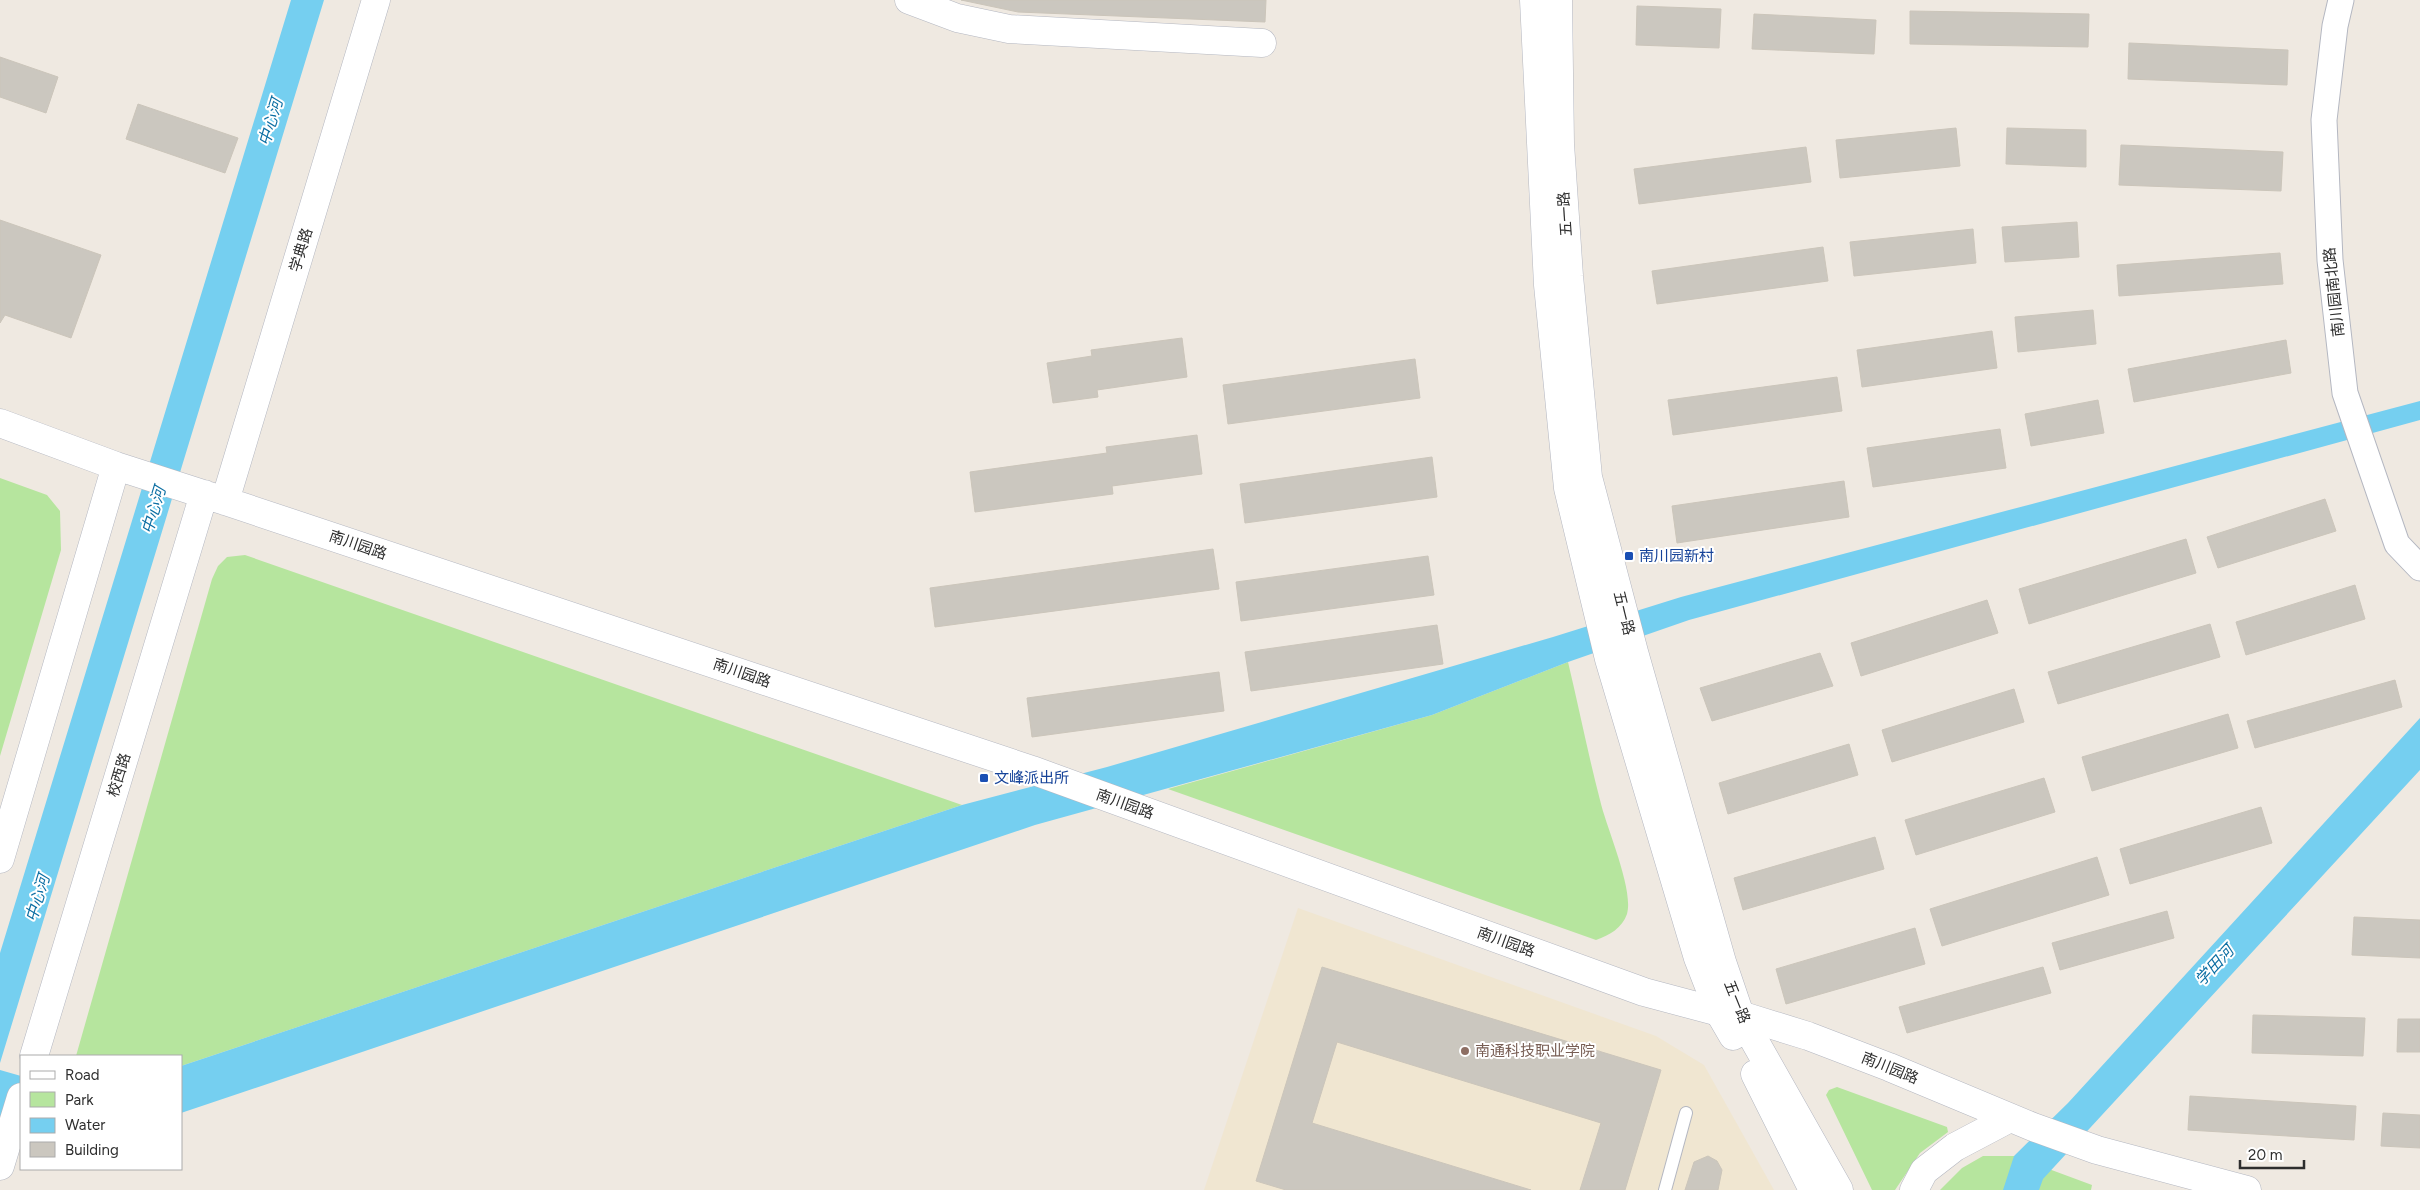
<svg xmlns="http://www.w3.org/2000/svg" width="2420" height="1190" font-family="Figtree,'Noto Sans SC',sans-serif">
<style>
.education{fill:#f0e6d1}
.green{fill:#b6e59e}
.water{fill:#75cff0}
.building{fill:#cbc7bf;stroke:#cbc5ba}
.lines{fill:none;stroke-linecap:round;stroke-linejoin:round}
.service-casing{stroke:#b4b7c1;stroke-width:14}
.minor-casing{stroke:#b4b7c1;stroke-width:27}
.tertiary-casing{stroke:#b4b7c1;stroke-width:29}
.secondary-casing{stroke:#b4b7c1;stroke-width:29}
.service{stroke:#fff;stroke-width:12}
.minor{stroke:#fff;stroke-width:25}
.tertiary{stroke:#fff;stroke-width:28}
.secondary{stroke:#fff;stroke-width:28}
.transit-dot{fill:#1a4fb4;stroke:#fff;stroke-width:2}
.education-dot{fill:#8d6e63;stroke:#fff;stroke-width:2}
.labels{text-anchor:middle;stroke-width:4;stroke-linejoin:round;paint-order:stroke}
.street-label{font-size:15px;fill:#2e2e2e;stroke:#fff}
.transit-label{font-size:15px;fill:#164399;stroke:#fff;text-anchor:start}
.education-label{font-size:15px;fill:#785e54;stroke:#fff;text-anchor:start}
.water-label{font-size:16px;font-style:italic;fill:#0d6fa3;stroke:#fff}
</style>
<rect width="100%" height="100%" fill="#efe9e1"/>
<path class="education" d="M1298 908 1656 1036 1704 1065 1774 1190H1204Z"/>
<path class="green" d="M0 478 47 495 60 511 61 550 0 756Z
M245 555 962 805 181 1066V1056H76L212 579 218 566 227 557Z
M1568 662C1579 708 1588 754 1600 800 1606 827 1634 889 1627 914 1622 928 1610 935 1596 940L1168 789 1432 715Z
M1837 1087 1947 1127 1948 1132 1920 1153 1895 1190H1872L1826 1095 1829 1090Z
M1983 1156H2014L2092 1185 2091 1190H1940L1962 1168Z"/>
<path class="water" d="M291 0H324L0 1063V953Z
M2420 401V420L1689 620 1568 662 1432 715 1035 825 181 1113V1066L962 805 1107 767 1553 637 1681 597Z
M2420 718V770L2043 1179 2039 1190H2003L2014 1156 2068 1103Z
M0 1070 21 1076V1127L0 1122Z"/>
<path class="building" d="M961 0H1266L1265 22 1018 12Z
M1637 6 1721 9 1719 48 1636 45Z
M1910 11 2089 14 2088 47 1910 44Z
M1754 14 1876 20 1874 54 1752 49Z
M2129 43 2288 50 2287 85 2128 79Z
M0 57 58 77 46 113 0 97Z
M138 104 238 138 225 173 126 139Z
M1956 128 1960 166 1840 178 1836 140Z
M2007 128 2086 130V167L2006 164Z
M2121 145 2283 152 2281 191 2119 185Z
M1806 147 1811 182 1639 204 1634 169Z
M0 220 101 255 71 338 5 315 0 323Z
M2077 222 2079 257 2005 262 2002 227Z
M1973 229 1976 263 1854 276 1850 242Z
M1823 247 1828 281 1657 304 1652 271Z
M2280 253 2283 284 2119 296 2117 265Z
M2093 310 2096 344 2018 352 2015 317Z
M1992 331 1997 368 1862 387 1857 350Z
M1182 338 1187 377 1097 390 1098 397 1053 403 1047 363 1092 356 1091 350Z
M2286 340 2291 373 2134 402 2128 369Z
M1415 359 1420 398 1228 424 1223 385Z
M1837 377 1842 411 1673 435 1668 400Z
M2098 400 2104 433 2031 446 2025 414Z
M2000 429 2006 468 1873 487 1867 448Z
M1197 435 1202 474 1112 486 1113 494 975 512 970 472 1107 453 1106 447Z
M1432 457 1437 497 1245 523 1240 484Z
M1844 481 1849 517 1677 543 1672 506Z
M2325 499 2336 531 2218 568 2207 537Z
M2186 539 2196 573 2029 624 2019 589Z
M1213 549 1219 589 935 627 930 588Z
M1428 556 1434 595 1241 621 1236 582Z
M2355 585 2365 619 2246 655 2236 622Z
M1987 600 1998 633 1861 676 1851 643Z
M2210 624 2220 657 2058 704 2048 672Z
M1437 625 1443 664 1251 691 1245 652Z
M1820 653 1833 686 1712 721 1700 688Z
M1219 672 1224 711 1032 737 1027 698Z
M2395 680 2402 707 2255 748 2247 721Z
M2014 689 2024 722 1892 762 1882 730Z
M2228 714 2238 748 2092 791 2082 757Z
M1849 744 1858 775 1728 814 1719 783Z
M2044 778 2055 812 1916 855 1905 820Z
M2261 807 2272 843 2130 884 2120 849Z
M1875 837 1884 869 1743 910 1734 878Z
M2097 857 2109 895 1942 946 1930 909Z
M2167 911 2174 938 2060 970 2052 943Z
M2354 917 2420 920V958L2352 955Z
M1915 928 1925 964 1786 1004 1776 969Z
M1322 967 1661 1070 1625 1190H1580L1601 1123 1337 1042 1312 1123 1531 1190H1286L1256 1181Z
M2043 967 2051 993 1907 1033 1899 1007Z
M2253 1015 2365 1018 2363 1056 2252 1053Z
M2398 1019H2420V1052H2397Z
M2190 1096 2356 1106 2354 1140 2188 1130Z
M2383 1113 2420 1115V1148L2381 1146Z
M1708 1156 1717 1161 1722 1170 1718 1190H1685L1694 1162Z"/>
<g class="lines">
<g class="service-casing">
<path id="service" d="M1665 1190 1686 1113"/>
</g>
<g class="minor-casing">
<path id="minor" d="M2341 0 2335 26 2324 120 2330 260 2345 393 2397 544 2420 568"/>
</g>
<g class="tertiary-casing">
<path id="tertiary" d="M909 0 957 18 1009 29 1262 43
M0 423 116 466 225 501 1032 770 1644 992 1719 1012 1740 1015 1808 1036 1889 1067 2033 1127 2097 1150 2247 1190
M225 501 376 0
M0 859 116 466
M34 1056 204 494
M0 1166 21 1097
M1914 1190 1924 1171 1955 1147 2010 1118"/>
</g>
<g class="secondary-casing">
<path id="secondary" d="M1534 0 1548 285 1568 488 1609 659 1698 958 1719 1012 1733 1036
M1558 0 1560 144 1569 276 1588 477 1634 652 1722 962 1740 1015 1839 1190
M1755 1074 1813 1190"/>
</g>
<use href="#service" class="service"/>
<use href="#minor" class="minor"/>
<use href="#tertiary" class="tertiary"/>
<use href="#secondary" class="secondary"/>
</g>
<g class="transit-dot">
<rect x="1624" y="551" width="10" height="10" rx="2.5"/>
<rect x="979" y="773" width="10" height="10" rx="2.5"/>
</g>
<circle class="education-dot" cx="1465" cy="1051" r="5"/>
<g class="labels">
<g class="street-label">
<text transform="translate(1565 214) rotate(-94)" y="5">五一路</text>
<text transform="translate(301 250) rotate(-73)" y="5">学典路</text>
<text transform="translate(2334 292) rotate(-96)" y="5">南川园南北路</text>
<text transform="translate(358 545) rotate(19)" y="5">南川园路</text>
<text transform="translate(1624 613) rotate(76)" y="5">五一路</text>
<text transform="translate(742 673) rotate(19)" y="5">南川园路</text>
<text transform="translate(119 775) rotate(-73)" y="5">校西路</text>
<text transform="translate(1125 804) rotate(20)" y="5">南川园路</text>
<text transform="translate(1506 942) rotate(20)" y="5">南川园路</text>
<text transform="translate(1737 1002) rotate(68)" y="5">五一路</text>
<text transform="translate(1890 1068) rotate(22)" y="5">南川园路</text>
</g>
<g class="transit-label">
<text x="1639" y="561">南川园新村</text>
<text x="994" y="783">文峰派出所</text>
</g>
<g class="education-label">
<text x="1475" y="1056">南通科技职业学院</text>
</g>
<g class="water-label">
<text transform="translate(270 122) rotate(-73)" y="6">中心河</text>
<text transform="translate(153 510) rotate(-73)" y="6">中心河</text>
<text transform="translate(37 898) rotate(-73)" y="6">中心河</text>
<text transform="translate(2214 965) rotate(-47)" y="6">学田河</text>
</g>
</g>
<rect x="20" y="1055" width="162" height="115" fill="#ffffff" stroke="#ababab"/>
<rect x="30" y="1071" width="25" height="8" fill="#ffffff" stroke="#ababab"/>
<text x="65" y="1080" font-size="15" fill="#2e2e2e">Road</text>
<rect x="30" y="1092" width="25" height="15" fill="#b6e59e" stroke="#ababab"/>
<text x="65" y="1105" font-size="15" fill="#2e2e2e">Park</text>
<rect x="30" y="1118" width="25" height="15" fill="#75cff0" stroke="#ababab"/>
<text x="65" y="1130" font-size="15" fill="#2e2e2e">Water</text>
<rect x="30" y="1142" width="25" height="15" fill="#cbc7bf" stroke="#ababab"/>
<text x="65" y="1155" font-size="15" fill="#2e2e2e">Building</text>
<path d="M2240 1160v8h64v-8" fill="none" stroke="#2e2e2e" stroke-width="2.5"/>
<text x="2248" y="1160" font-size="15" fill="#2e2e2e" stroke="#ffffff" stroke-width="4" paint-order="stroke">20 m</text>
</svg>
